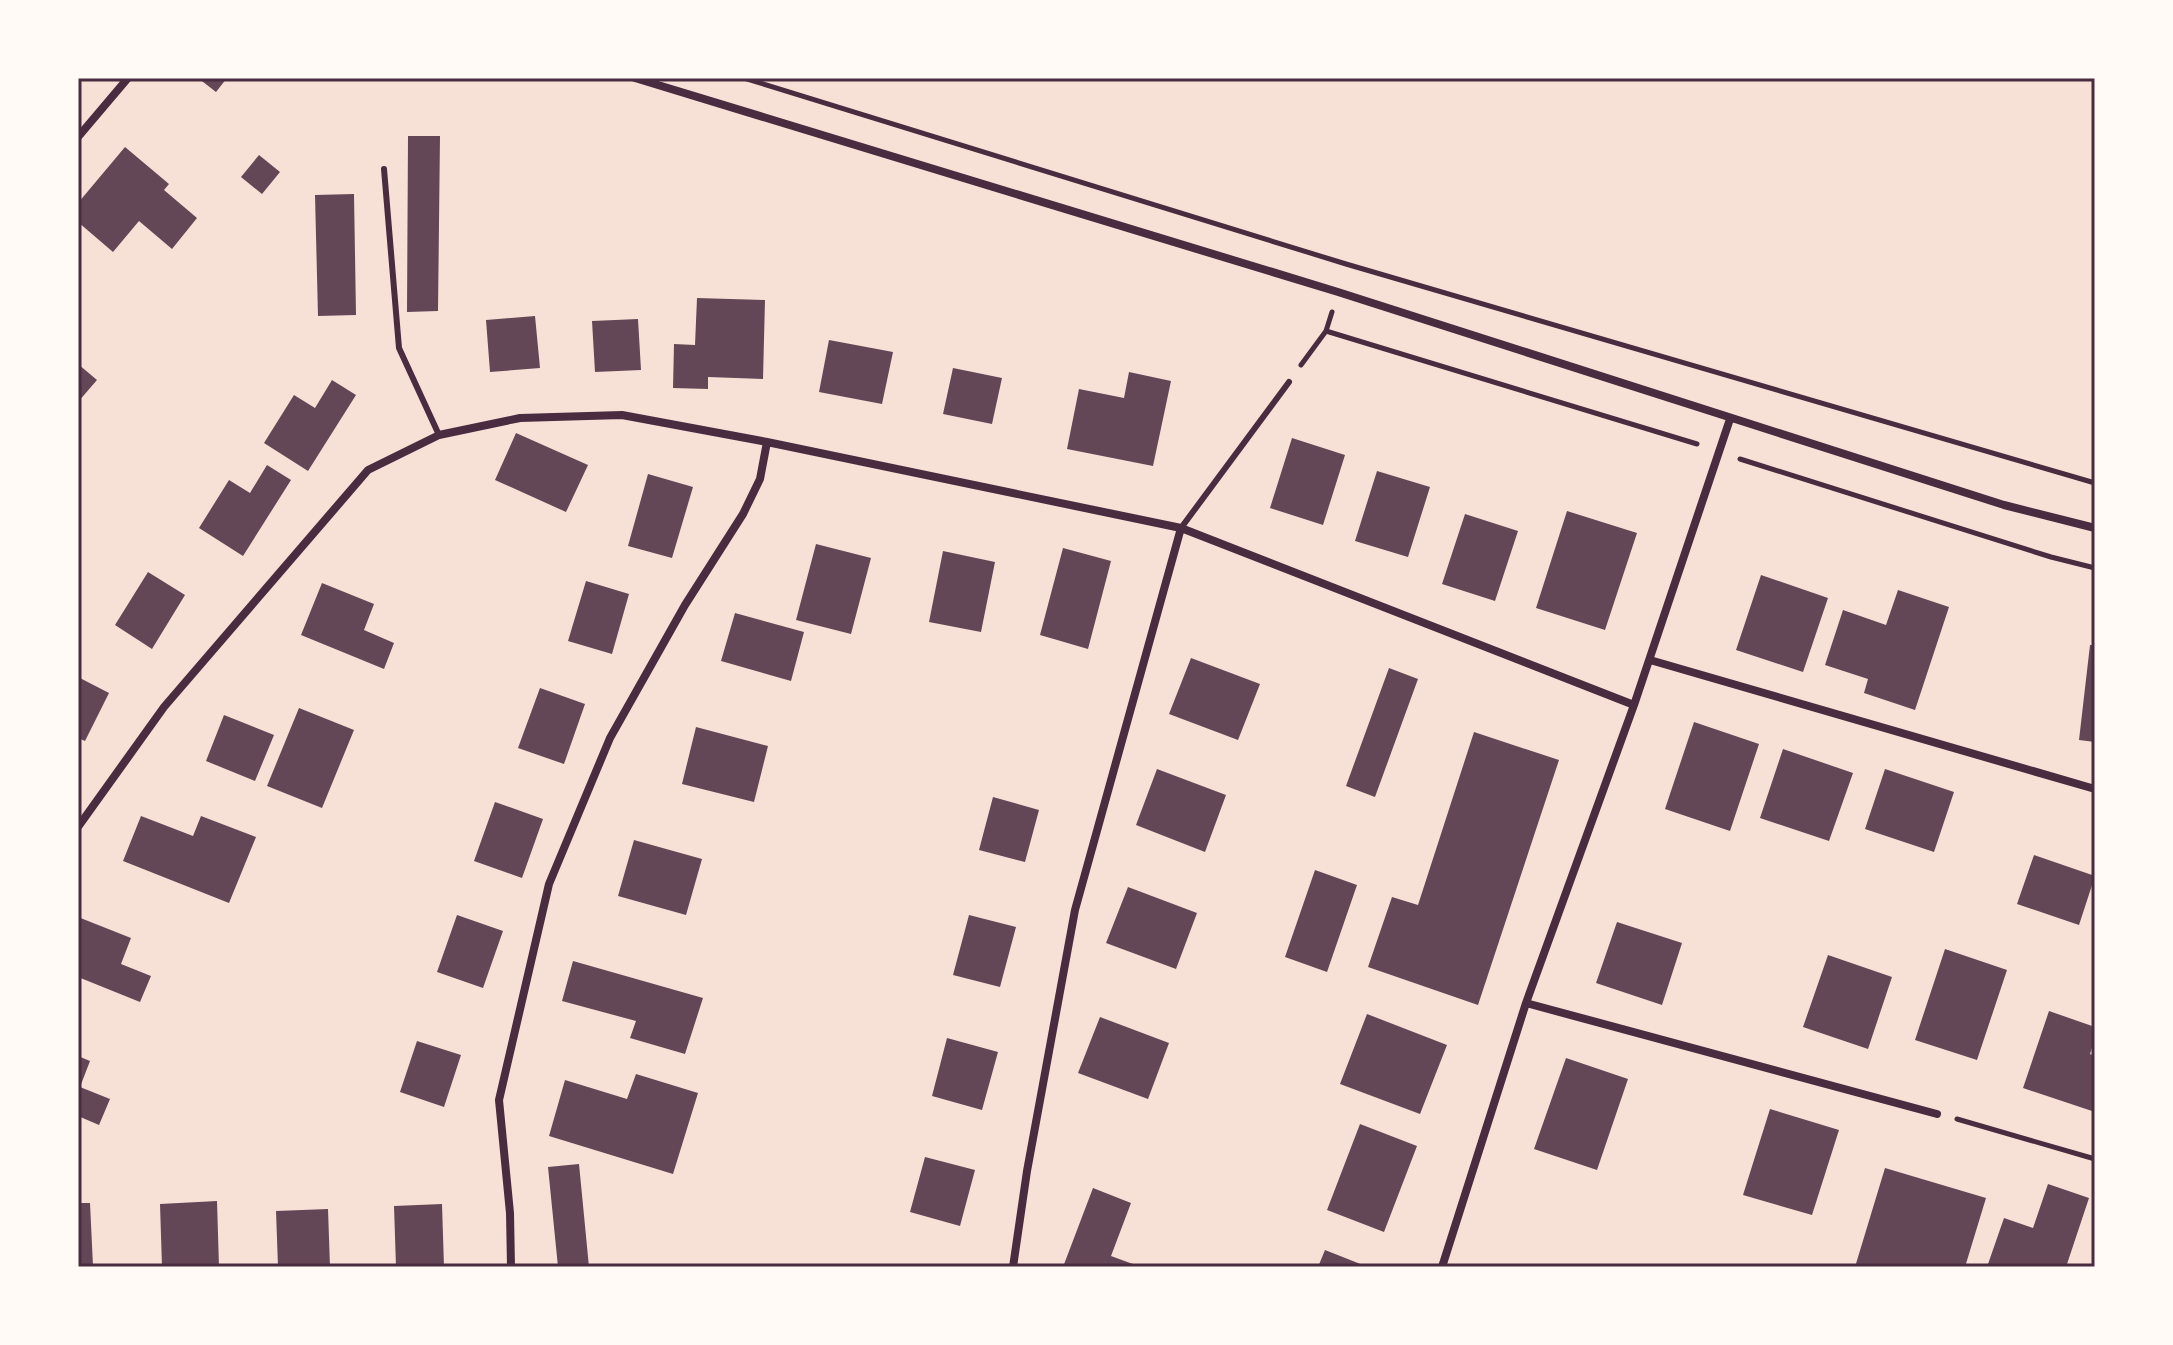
<svg xmlns="http://www.w3.org/2000/svg" width="2173" height="1345" font-family="Helvetica,sans-serif">
<style>
.building{fill:#644757}
.lines{fill:none;stroke-linecap:round;stroke-linejoin:round}
.path{stroke:#4a2c40;stroke-width:5}
.service{stroke:#4a2c40;stroke-width:6}
.minor{stroke:#4a2c40;stroke-width:8}
.neatline{fill:none;stroke:#4a2c40;stroke-width:3}
</style>
<rect width="100%" height="100%" fill="#f7e1d7"/>
<path class="building" d="M198 78H227L216 92Z
M408 136H440L438 311 407 312Z
M125 147 169 184 164 190 197 218 172 249 139 221 113 252 78 222V203Z
M259 155 280 172 262 194 241 177Z
M354 194 356 315 318 316 315 195Z
M697 298 765 300 763 379 708 377V389L673 388 674 344 695 345Z
M535 316 540 368 490 372 486 320Z
M638 319 641 370 595 372 592 321Z
M829 340 893 352 882 404 819 392Z
M78 364 97 380 78 402Z
M953 368 1002 378 992 424 943 414Z
M1129 372 1171 381 1153 466 1067 449 1079 389 1124 398Z
M332 380 356 395 308 471 264 443 294 395 315 408Z
M516 433 588 465 566 512 495 480Z
M1292 438 1345 455 1323 525 1270 508Z
M267 465 291 480 243 556 199 528 229 480 250 493Z
M1377 471 1430 487 1408 557 1355 541Z
M648 474 693 487 672 558 628 546Z
M1567 511 1637 533 1605 630 1536 608Z
M1465 514 1518 531 1495 601 1442 584Z
M816 544 871 558 851 634 796 620Z
M1063 548 1111 561 1088 649 1040 635Z
M943 551 995 562 981 632 929 622Z
M148 572 185 595 152 649 115 625Z
M1761 575 1828 598 1803 672 1736 650Z
M586 581 629 594 612 654 568 641Z
M322 583 374 604 364 630 394 643 384 669 301 635Z
M1898 590 1949 607 1915 710 1864 693 1868 679 1825 665 1843 610 1886 625Z
M735 613 804 632 791 681 721 661Z
M2090 645H2095V742L2079 740Z
M1191 658 1260 684 1238 740 1169 714Z
M1389 668 1418 679 1375 797 1346 786Z
M78 677 109 693 85 741 78 738Z
M540 688 585 704 564 764 518 748Z
M299 708 354 730 322 808 267 786Z
M224 715 274 735 255 781 206 761Z
M1694 722 1759 744 1730 831 1665 809Z
M696 727 768 746 754 802 682 784Z
M1474 732 1559 760 1478 1005 1368 967 1392 897 1418 905Z
M1783 749 1853 773 1829 841 1760 818Z
M1157 769 1226 795 1205 852 1136 825Z
M1885 769 1954 792 1934 852 1865 829Z
M993 797 1039 810 1025 862 979 850Z
M495 802 543 819 522 878 474 861Z
M141 816 193 836 201 816 256 837 229 903 123 861Z
M634 840 702 859 686 915 618 896Z
M2034 855 2095 876 2079 925 2017 904Z
M1315 870 1357 885 1327 972 1285 957Z
M1128 887 1197 913 1176 969 1106 943Z
M457 915 503 931 483 988 437 972Z
M969 915 1016 927 1000 987 953 975Z
M78 917 131 938 121 964 151 976 140 1002 78 977Z
M1617 922 1682 943 1662 1005 1596 983Z
M1945 949 2007 970 1977 1060 1915 1040Z
M1828 955 1892 977 1868 1049 1803 1027Z
M573 961 703 998 685 1054 630 1038 636 1021 562 1001Z
M2049 1011 2095 1027V1039L2090 1054 2095 1056V1112L2023 1088Z
M1367 1014 1447 1045 1420 1114 1340 1084Z
M1100 1017 1169 1043 1148 1099 1078 1073Z
M947 1038 998 1052 982 1110 932 1096Z
M417 1041 461 1055 444 1107 400 1092Z
M78 1056 90 1061 80 1087 110 1099 99 1125 78 1116Z
M1566 1058 1628 1079 1597 1170 1534 1149Z
M636 1074 698 1093 673 1174 549 1136 565 1080 627 1099Z
M1770 1109 1839 1130 1812 1215 1743 1195Z
M1360 1124 1417 1146 1384 1232 1327 1210Z
M925 1157 975 1170 960 1226 910 1212Z
M579 1164 589 1267H558L548 1167Z
M1885 1168 1986 1198 1965 1267H1855Z
M2048 1184 2089 1198 2066 1267H1987L2004 1218 2033 1228Z
M1093 1188 1131 1203 1111 1256 1141 1267H1063Z
M217 1201 219 1267H162L160 1204Z
M78 1203H90L93 1266H78Z
M442 1204 444 1267H396L394 1206Z
M328 1209 330 1267H278L276 1211Z
M1325 1250 1368 1267H1318Z"/>
<g class="lines">
<path class="path" d="M744 78 1346 264 2095 483
M1326 331 1697 444
M1301 365 1326 331 1332 312
M1740 459 2051 557 2095 568
M1957 1119 2095 1159"/>
<path class="service" d="M384 169 399 348 439 435
M1181 528 1289 382"/>
<path class="minor" d="M635 78 1338 292 2004 505 2095 528
M78 137 128 78
M1650 660 2095 789
M78 827 164 707 368 470 439 435 520 418 622 415 767 442 1181 528 1634 705
M1526 1003 1937 1114
M511 1267 510 1213 499 1100 549 884 610 738 685 605 743 514 760 479 767 442
M1013 1267 1027 1171 1075 910 1181 528
M1442 1267 1526 1003 1634 705 1730 419"/>
</g>
<rect width="2173" height="1345" fill="none" stroke="#fffaf5" stroke-width="160"/>
<rect x="80" y="80" width="2013" height="1185" class="neatline"/>
</svg>
